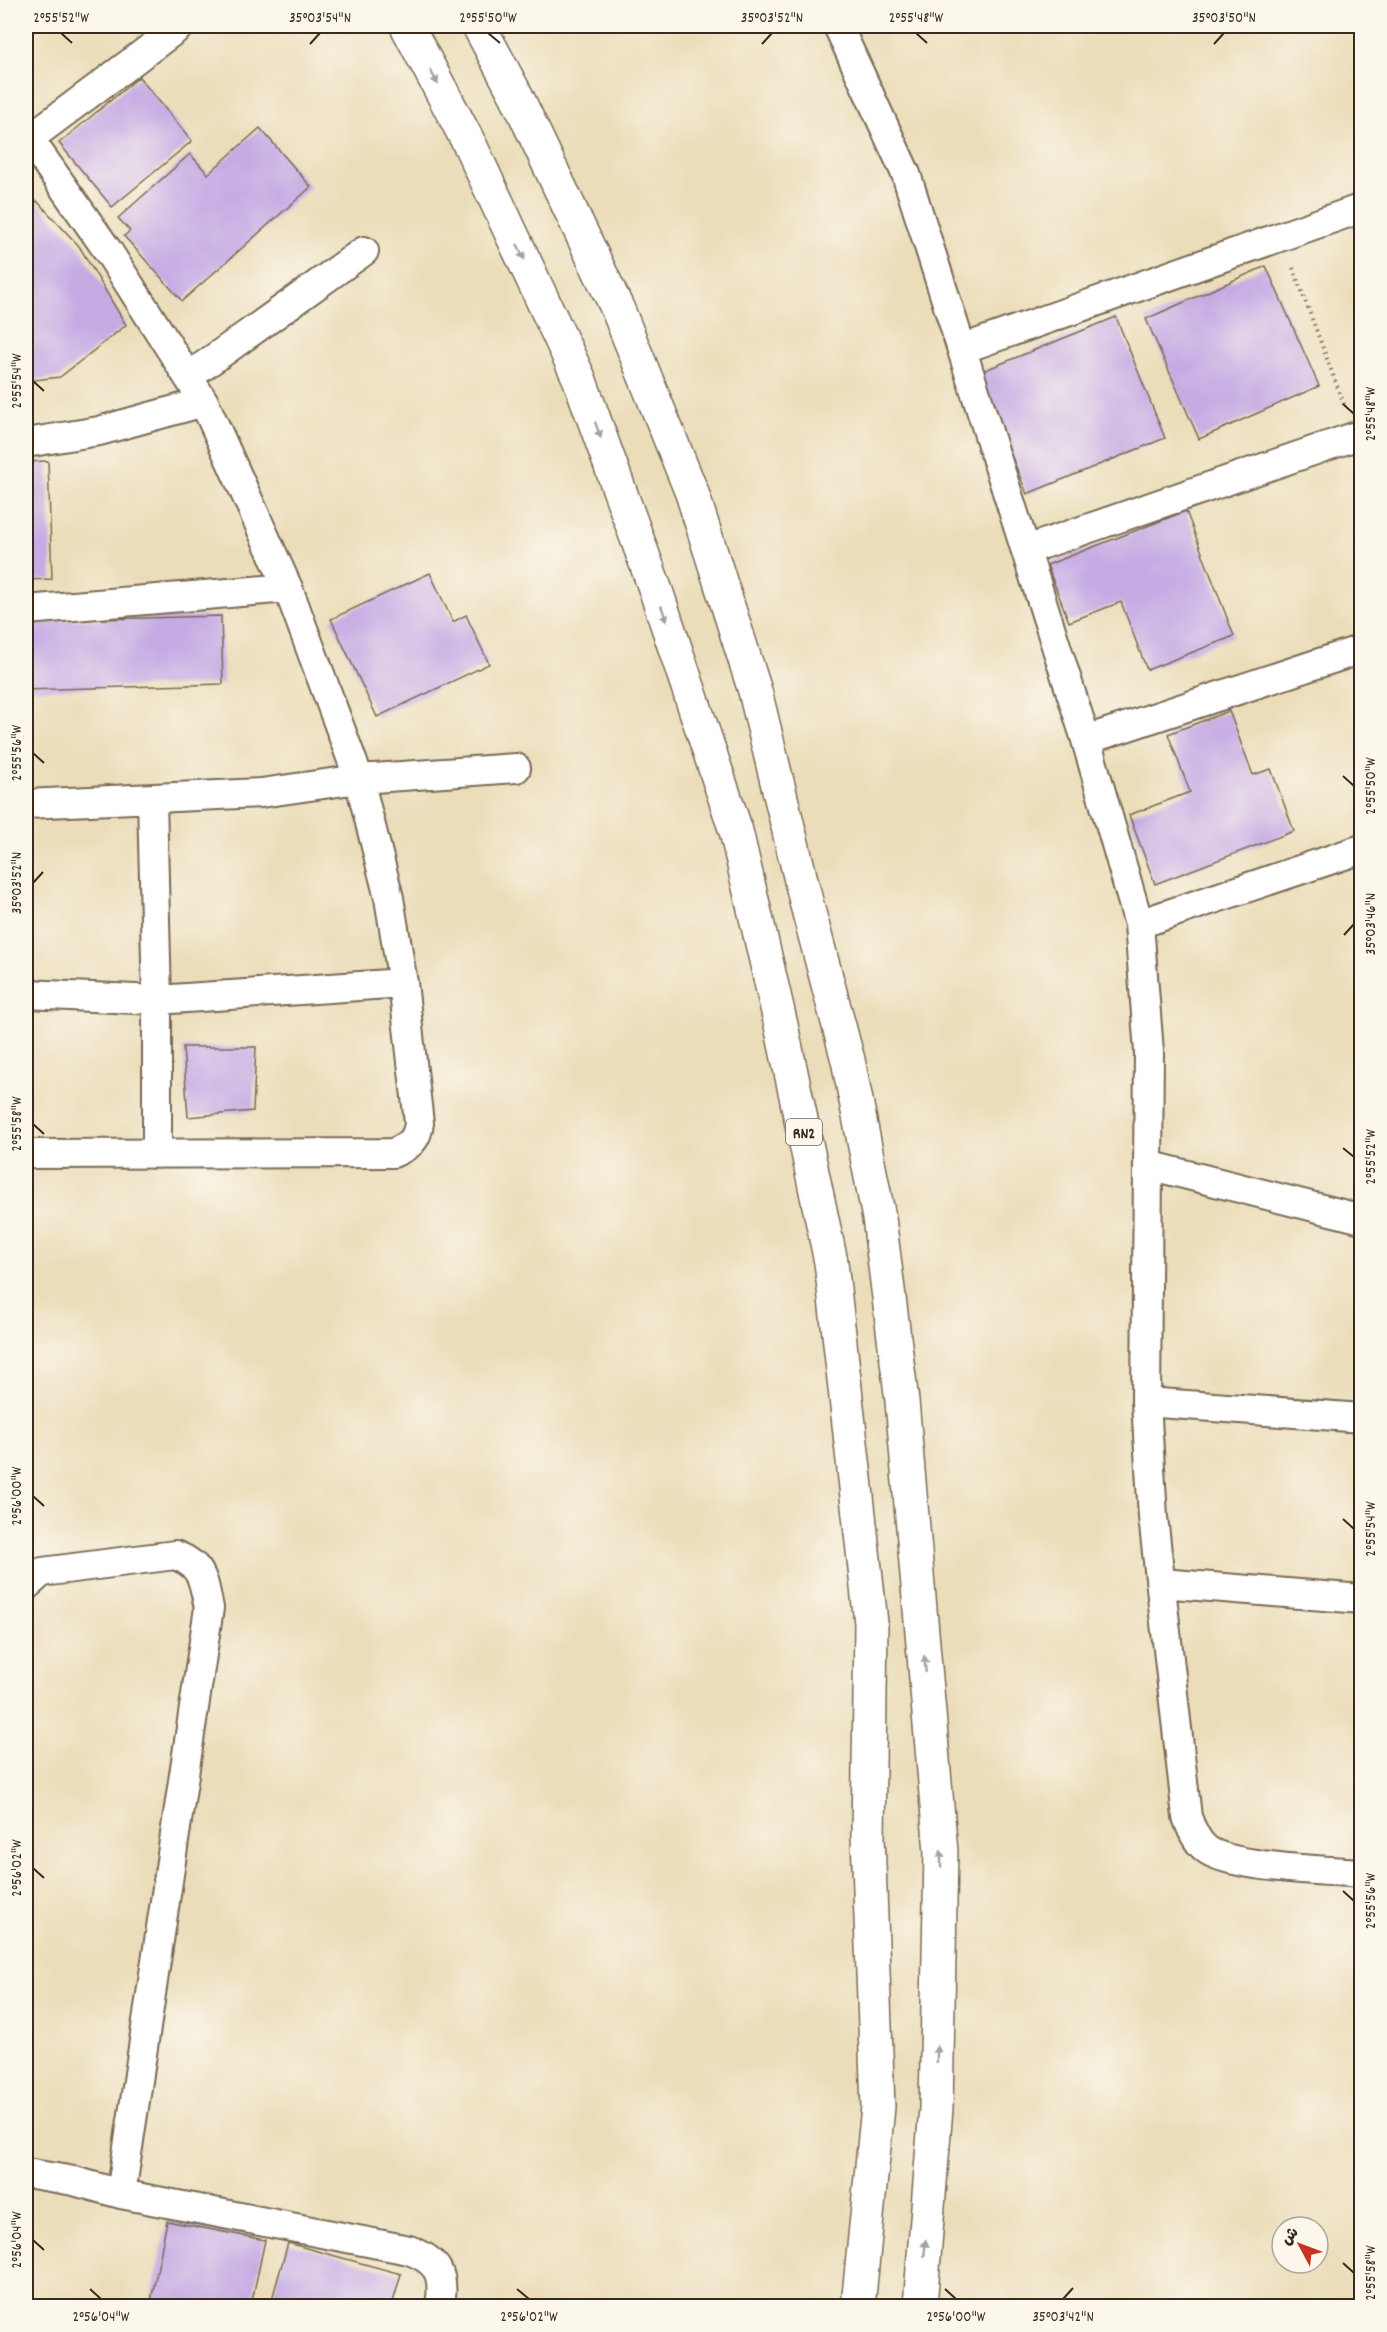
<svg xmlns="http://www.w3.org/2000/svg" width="1387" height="2332" font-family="Dekko,'Playpen Sans Arabic',sans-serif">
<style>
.building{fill:#c5abe4}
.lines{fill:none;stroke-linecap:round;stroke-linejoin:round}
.minor-casing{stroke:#796954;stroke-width:32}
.trunk-casing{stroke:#796954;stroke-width:36}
.path{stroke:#796954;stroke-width:4;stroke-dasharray:1.5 4.5;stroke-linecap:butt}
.minor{stroke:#fff;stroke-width:28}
.trunk{stroke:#fff;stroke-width:33}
.oneway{fill:#a79f9a}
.ticks{fill:none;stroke:#3b2a1e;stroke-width:2}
.labels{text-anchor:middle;stroke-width:6;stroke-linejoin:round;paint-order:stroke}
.shield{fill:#fbf7ec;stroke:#75685c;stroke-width:1.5}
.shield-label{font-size:16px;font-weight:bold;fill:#3b2a1e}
.neatline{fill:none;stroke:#3b2a1e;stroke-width:2}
.ticks-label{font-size:15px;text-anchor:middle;fill:#3b2a1e}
</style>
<rect width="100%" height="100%" fill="#fbf7ec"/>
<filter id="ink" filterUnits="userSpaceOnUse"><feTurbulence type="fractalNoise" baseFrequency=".0167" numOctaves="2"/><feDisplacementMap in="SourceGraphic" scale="12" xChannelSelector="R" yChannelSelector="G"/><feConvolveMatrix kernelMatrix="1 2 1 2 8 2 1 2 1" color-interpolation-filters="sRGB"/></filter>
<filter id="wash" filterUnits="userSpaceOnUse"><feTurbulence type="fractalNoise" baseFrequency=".008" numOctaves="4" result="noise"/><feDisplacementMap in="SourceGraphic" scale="24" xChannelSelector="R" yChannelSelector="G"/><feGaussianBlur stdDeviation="1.35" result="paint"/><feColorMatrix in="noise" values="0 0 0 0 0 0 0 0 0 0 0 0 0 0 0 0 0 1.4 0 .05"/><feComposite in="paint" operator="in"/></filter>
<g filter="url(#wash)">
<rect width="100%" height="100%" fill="#ebddb9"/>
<g id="blocks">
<path class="building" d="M139 77 192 141 112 207 59 143Z
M260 128 311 187 182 301 124 236 130 231 118 218 190 154 208 174Z
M37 201 79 246 126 325 60 377 26 381V211Z
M1266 266 1319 386 1199 439 1146 319Z
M1116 317 1165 438 1027 494 978 373Z
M48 461 52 579 26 580V462Z
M1186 511 1234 636 1147 670 1121 602 1069 622 1047 565Z
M430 573 453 622 466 615 489 664 377 717 331 619Z
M221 616 223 684 26 690V621Z
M1229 711 1253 775 1271 769 1294 831 1155 884 1129 815 1190 792 1168 734Z
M183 1047H256L253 1111 188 1117Z
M167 2221 265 2240 251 2306H150Z
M288 2243 401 2274 392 2306H270Z"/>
</g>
</g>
<g filter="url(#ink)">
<use href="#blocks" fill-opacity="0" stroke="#796954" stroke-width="1.5"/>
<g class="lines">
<g class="minor-casing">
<path id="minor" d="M838 26 906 174 1086 740 1139 924 1149 1052 1146 1402 1153 1517 1187 1817C1191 1828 1196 1841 1206 1849 1230 1868 1327 1870 1362 1873
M26 134 108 251 204 402 288 588 359 779 389 898 403 983 419 1123C417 1141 409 1146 393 1153L26 1154
M26 141 180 26
M962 349 1362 208
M188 377 364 251
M26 443 99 431 204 402
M1026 550 1362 434
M26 610 288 588
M1086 740 1362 649
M152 799 157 1000V1154
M26 804 261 793 359 779 516 768
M1139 924 1362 849
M26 994 157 1000 403 983
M1148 1165 1362 1219
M1146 1402 1362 1418
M1161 1583 1362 1599
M26 1586 42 1572 175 1555C204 1566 203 1581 209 1608L121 2194
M26 2173 74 2181 121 2194 409 2250C439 2261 445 2275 440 2306"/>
</g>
<g class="trunk-casing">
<path id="trunk" d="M407 26 471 147 579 378 656 591 736 831 781 1025 831 1262 871 1623 868 1836 878 2107 858 2306
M479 26 516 95 618 310 692 493 755 691 807 905 848 1060 879 1218 902 1401 941 1852 936 2108 920 2306"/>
</g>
<path class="path" d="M1293 268 1345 407"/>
<use href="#minor" class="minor"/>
<use href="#trunk" class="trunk"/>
</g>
<defs><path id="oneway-solid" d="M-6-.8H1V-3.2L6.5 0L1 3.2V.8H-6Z" transform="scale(1.5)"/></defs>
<g class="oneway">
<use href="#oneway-solid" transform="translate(434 77) rotate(62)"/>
<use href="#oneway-solid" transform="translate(521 252) rotate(65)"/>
<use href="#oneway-solid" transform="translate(598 430) rotate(70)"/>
<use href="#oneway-solid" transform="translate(664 614) rotate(71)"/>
<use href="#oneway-solid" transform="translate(925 1664) rotate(-95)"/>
<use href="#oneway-solid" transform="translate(941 1859) rotate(-90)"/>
<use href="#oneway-solid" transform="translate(937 2054) rotate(-89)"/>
<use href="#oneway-solid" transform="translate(925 2248) rotate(-85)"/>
</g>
</g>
<path class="ticks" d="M61 33 72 43M488 33 500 43M916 33 927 43M310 44 320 33M762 44 772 33M1214 44 1224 33M33 381 44 391M1343 404 1354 414M33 753 44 763M1343 776 1354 786M33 883 43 872M1344 935 1354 924M33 1124 44 1134M1343 1148 1354 1157M33 1496 44 1506M1343 1519 1354 1529M33 1868 44 1878M1343 1891 1354 1901M33 2240 44 2250M1343 2263 1354 2273M90 2289 101 2299M517 2289 529 2299M945 2289 956 2299M1063 2299 1073 2288"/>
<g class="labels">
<rect class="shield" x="786" y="1119" width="36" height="26" rx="4.5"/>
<g class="shield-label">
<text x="804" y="1138">RN2</text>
</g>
</g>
<rect width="1387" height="2332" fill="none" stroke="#fbf7ec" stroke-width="66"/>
<g transform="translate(1300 2245) rotate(311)"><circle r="28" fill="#fbf7ec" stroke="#aea59a" stroke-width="1.5"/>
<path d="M0-4.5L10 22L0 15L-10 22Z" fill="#c8321e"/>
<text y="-9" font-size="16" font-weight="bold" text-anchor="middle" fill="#3b2a1e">ش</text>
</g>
<rect x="33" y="33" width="1321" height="2266" class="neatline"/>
<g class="ticks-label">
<text x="61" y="22">2°55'52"W</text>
<text x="320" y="22">35°03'54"N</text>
<text x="488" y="22">2°55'50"W</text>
<text x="772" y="22">35°03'52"N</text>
<text x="916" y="22">2°55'48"W</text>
<text x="1224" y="22">35°03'50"N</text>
<text transform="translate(16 381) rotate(-90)" y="5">2°55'54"W</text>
<text transform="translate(1370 414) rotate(-90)" y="5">2°55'48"W</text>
<text transform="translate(16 753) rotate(-90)" y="5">2°55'56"W</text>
<text transform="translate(1370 786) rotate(-90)" y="5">2°55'50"W</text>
<text transform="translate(16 883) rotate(-90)" y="5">35°03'52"N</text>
<text transform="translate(1370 924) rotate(-90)" y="5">35°03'46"N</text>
<text transform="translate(16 1124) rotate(-90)" y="5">2°55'58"W</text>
<text transform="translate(1370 1157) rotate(-90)" y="5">2°55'52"W</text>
<text transform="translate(16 1496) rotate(-90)" y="5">2°56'00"W</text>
<text transform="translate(1370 1529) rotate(-90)" y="5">2°55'54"W</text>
<text transform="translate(16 1868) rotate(-90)" y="5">2°56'02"W</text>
<text transform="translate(1370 1901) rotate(-90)" y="5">2°55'56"W</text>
<text transform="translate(16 2240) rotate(-90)" y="5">2°56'04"W</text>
<text transform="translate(1370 2273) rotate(-90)" y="5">2°55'58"W</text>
<text x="101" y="2321">2°56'04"W</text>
<text x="529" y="2321">2°56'02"W</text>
<text x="956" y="2321">2°56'00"W</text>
<text x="1063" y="2321">35°03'42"N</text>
</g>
</svg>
